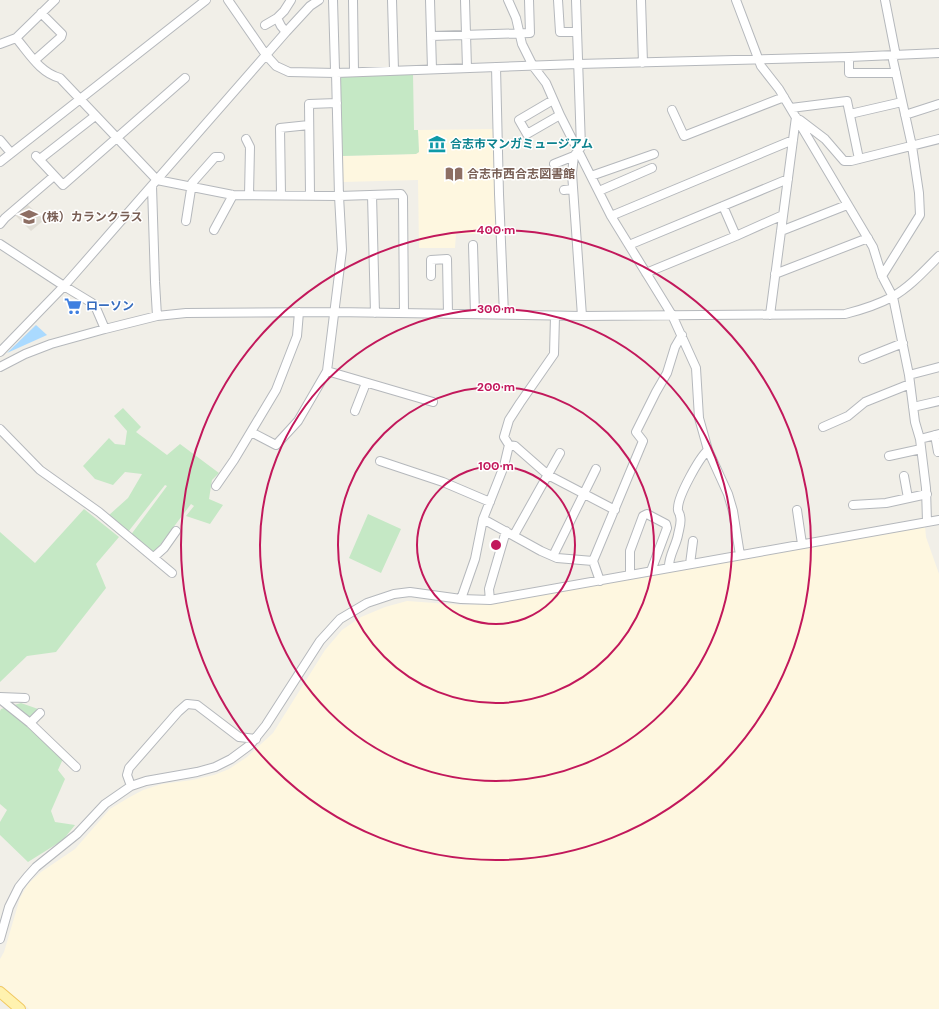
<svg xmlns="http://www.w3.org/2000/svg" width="939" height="1009" font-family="'DM Sans','Noto Sans JP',sans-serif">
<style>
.commercial{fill:#fef7e0}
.education{fill:#e1ded6}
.green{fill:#c5e8c5}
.water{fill:#aadaff}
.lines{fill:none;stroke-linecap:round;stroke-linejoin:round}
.minor-casing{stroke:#b5b8bc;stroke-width:10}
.major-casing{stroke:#f2c960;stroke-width:12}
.minor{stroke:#fff;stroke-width:8}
.major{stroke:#fff2af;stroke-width:10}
.ring{fill:none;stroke:#c2185b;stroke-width:2}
.labels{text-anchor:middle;stroke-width:3;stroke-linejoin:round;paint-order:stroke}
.culture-label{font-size:12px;font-weight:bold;fill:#0d838f;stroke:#fff;text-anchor:start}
.education-label{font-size:12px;font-weight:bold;fill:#785e54;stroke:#fff;text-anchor:start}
.shop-label{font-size:12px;font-weight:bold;fill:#366cbe;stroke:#fff;text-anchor:start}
.centre{fill:#c2185b;stroke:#fff;stroke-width:2}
.ring-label{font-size:12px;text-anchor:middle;font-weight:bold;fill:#c2185b;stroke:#fff;stroke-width:3;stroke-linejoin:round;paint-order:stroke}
</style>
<rect width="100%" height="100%" fill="#f1efe8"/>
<path class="commercial" d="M495 129 499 234H456L455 248H419L418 180 343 182 342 156 416 154 419 152 418 130Z
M925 526 926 537 939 574V1009H29L0 984V959L4 952 20 898 28 884 41 872 75 849 110 809 128 798 143 790 162 784 192 780 214 775 229 769 247 757 273 733 325 650 342 630 361 617 385 607 407 601 463 605 490 604Z"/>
<path class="education" d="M26 203 44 220 31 231 14 214Z"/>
<path class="green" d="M413 74 414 130H418L419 152 416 154 342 156 340 80 342 76Z
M123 408 141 427 136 432 167 455 180 444 219 473 212 480 209 499 223 505 210 524 186 516 194 506 191 504 154 553 130 536 167 486 165 485 128 532 108 516 128 498 142 474 125 472 113 485 95 479 83 466 109 438 115 444 125 445 127 431 114 416Z
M84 509 119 537 96 564 106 588 56 652 27 656 0 682V532L35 563Z
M368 514 401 529 381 573 349 558Z
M21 703 38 709 30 723 66 752 58 770 65 779 51 811 55 822 75 825 63 840 28 862 0 835V822L7 810 0 804V711L1 709Z"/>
<path class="water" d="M36 325 47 335 7 353Z"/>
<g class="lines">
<g class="minor-casing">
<path id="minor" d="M228 0 266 55 276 66 289 72 336 73 578 64 849 57 939 53
M353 0 354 72
M392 0 394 70
M430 0 432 69
M465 0 467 68
M508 0 516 18 522 44 533 66 546 83 560 115 611 216 672 315 696 368 699 418 708 450 728 494 733 511 740 555
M558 0 560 32H577
M576 0 581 147 574 156 572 173 582 316
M641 0 643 63
M736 0 761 66 779 89 873 247 882 276 893 297 909 375 915 422 920 439 926 488 927 522
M265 25 277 18
M286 32 281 26 277 18 284 11 291 0
M431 36 530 33 529 0
M16 38C29 53 40 73 60 78L157 180 233 195 339 196 401 194 403 197 404 313
M0 44 16 38 55 0
M849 57V73H896
M35 60 61 37 62 34 41 13
M496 67 499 194 504 314
M553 100 519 120 527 134 560 115
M791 108 847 101 859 159
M672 110 684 136 784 97
M850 114 902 102
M905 115 939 104
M800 120 825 139 844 161H851L939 139
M246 139 250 147 249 195
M0 140 11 153
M36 156 63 185 185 78
M40 159 95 116
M0 162 206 0
M554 164 574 156
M591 176 654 154
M152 186 155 282 157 316
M564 190 573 189
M599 191 652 168
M281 195 280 128 309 125
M310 195 309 104 337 103
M372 195 375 313
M723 206 736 236
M611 216 793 140
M186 221 192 183 215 157H220
M0 224 5 218 54 176
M214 230 233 195
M781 231 847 205
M0 244 64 286 92 303 96 308 105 329
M473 245 475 314
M629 245 788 179
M646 273 736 236 783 215
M775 274 868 238
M431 276V260L447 259 448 314
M882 276 920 215 919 193 912 146 893 60 895 51 885 0
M770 315 796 117
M0 352 64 286 286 32 310 6 319 0
M863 359 903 343
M0 367 25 354 51 344 105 329 157 316 186 313 334 312 582 316 845 314C861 310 877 305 892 297 910 287 925 270 939 256
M327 371 433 402
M909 375 939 367
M913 407 939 401
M355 411 366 383
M823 427 848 416 865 402 910 384
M0 429 40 470 99 512 172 573
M251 432 276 445 298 421 327 371 342 250 339 196 336 73 335 70 333 0
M935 435 938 452
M920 439 939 434
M509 445 515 446 548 475 615 510
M889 456 921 449
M380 461 443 482 490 502
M904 476 908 498
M216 486 234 460 276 390 297 336 299 312
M853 505 886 503 927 494
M797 510 802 544
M483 519 541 551 557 558 593 561
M514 535 560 453
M553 556 596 469
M154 557 164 548 176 531
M690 564 693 541
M669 568C668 557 676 546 678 535 679 529 682 522 680 516 680 513 677 511 678 508 678 496 699 458 708 450
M630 575V551L643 516 647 514 666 524 667 528 651 571
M600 581 593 561 643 441 636 432 656 392 667 373 675 347 682 335
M461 599 475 559 483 519 504 466 509 445 504 437 509 420 520 403 554 354 555 316
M490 600 489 589 506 531
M0 697 25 698
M0 699 30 723 76 767
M30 723 40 713
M131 786 127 775 129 768 178 712 187 704 197 705 239 737 256 739
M0 939 9 907 19 887 27 877 36 867 77 834 105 804 131 786 146 781 197 772 215 767 231 759 250 745 266 725 320 641 340 619 367 603 394 594 410 592 461 599 490 600 939 520"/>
</g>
<g class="major-casing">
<path id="major" d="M0 992 20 1009"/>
</g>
<use href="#minor" class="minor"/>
<use href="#major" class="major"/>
</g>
<g class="ring">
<circle cx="496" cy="545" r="79"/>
<circle cx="496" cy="545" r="158"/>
<circle cx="496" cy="545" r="236"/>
<circle cx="496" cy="545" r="315"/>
</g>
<defs>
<g id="museum-bare" transform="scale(1.38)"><path d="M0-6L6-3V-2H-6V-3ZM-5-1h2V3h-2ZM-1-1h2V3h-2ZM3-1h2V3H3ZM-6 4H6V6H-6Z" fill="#0f9aa8" stroke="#fff" stroke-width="2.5" paint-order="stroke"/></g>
<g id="library-bare" transform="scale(1.38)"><path d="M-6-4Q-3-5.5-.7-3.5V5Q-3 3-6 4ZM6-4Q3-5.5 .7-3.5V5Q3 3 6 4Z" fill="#8d6e63" stroke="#fff" stroke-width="2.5" paint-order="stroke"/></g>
<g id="school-bare" transform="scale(1.38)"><path d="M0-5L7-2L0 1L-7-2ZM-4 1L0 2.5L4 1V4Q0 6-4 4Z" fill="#8d6e63" stroke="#fff" stroke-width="2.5" paint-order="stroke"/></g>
<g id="supermarket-bare" transform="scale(1.38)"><path d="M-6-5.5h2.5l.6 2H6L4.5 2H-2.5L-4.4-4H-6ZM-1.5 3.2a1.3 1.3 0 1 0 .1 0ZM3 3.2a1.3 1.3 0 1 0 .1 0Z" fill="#3f7fe0" stroke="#fff" stroke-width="2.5" paint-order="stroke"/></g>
</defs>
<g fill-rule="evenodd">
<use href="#museum-bare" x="437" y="144"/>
<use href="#library-bare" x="454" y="174"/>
<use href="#school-bare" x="29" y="217"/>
<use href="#supermarket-bare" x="73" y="306"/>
</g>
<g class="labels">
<g class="culture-label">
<text x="450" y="148">合志市マンガミュージアム</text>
</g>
<g class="education-label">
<text x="467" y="178">合志市西合志図書館</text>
<text x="42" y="221">(株）カランクラス</text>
</g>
<g class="shop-label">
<text x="86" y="310">ローソン</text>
</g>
</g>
<circle cx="496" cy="545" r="6" class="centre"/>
<g class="ring-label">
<text x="496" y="234">400 m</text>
<text x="496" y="313">300 m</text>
<text x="496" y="391">200 m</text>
<text x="496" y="470">100 m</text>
</g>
</svg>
